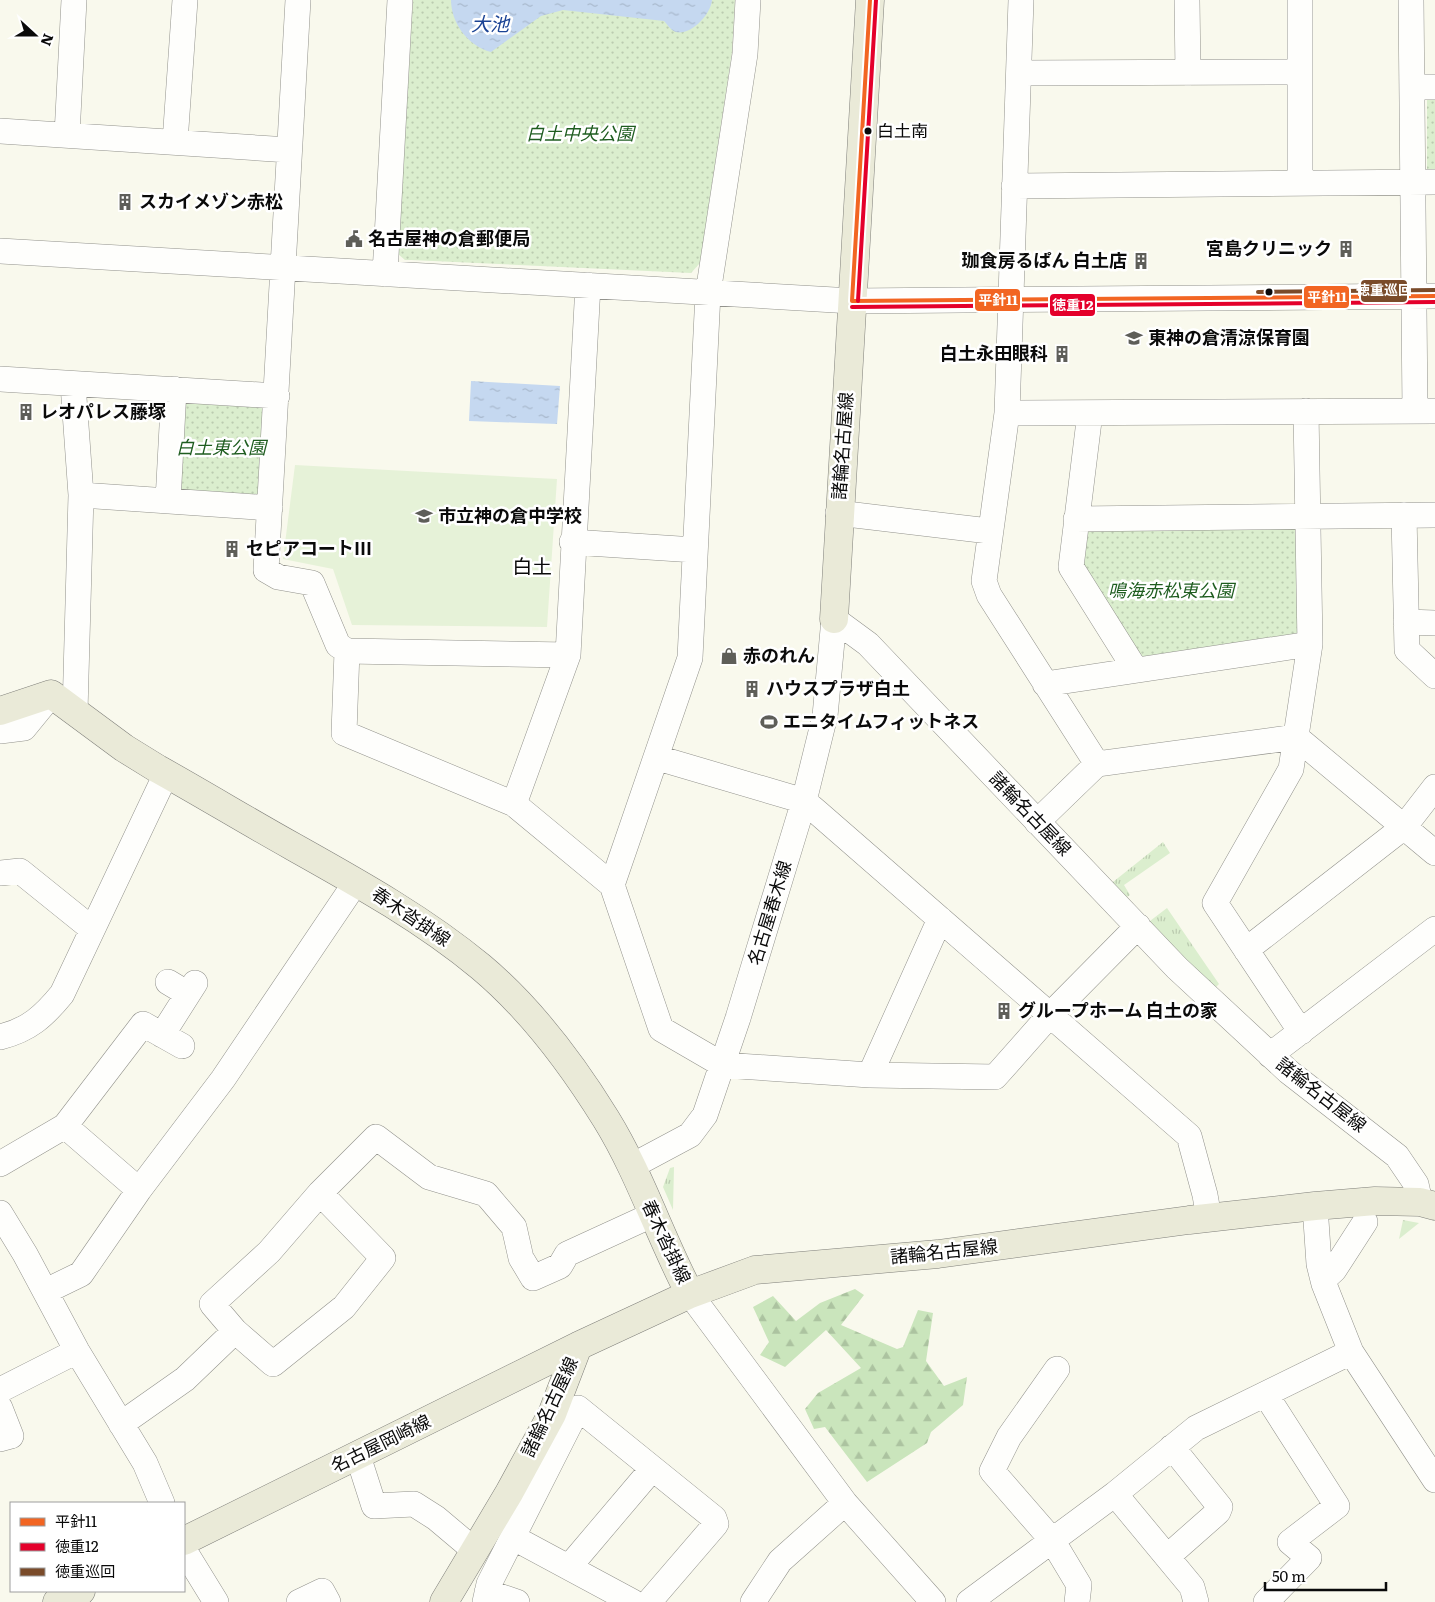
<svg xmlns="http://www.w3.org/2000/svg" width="1435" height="1602" font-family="Literata,'Noto Sans JP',serif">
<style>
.grass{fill:url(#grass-tufts)}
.forest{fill:url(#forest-firs)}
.park{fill:url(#park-dots)}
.pitch{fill:#e6f2d8}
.water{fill:url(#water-ripples)}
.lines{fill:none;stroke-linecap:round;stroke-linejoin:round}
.minor-casing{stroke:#92928c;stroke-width:26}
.major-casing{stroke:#7f7f7a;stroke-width:29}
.minor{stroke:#fefefc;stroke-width:25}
.major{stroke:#eaead8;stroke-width:28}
.bus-1-casing{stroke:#fff;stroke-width:8}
.bus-2-casing{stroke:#fff;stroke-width:8}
.bus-3-casing{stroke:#fff;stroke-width:8}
.bus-1{stroke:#f26522;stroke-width:4}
.bus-2{stroke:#e4002b;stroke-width:4}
.bus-3{stroke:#7a4b2a;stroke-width:4}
.bus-dot{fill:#0a0a0a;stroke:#fff;stroke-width:2}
.labels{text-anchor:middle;stroke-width:5;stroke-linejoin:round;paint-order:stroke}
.bus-label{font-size:17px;fill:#0a0a0a;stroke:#fff;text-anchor:start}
.park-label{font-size:18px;font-style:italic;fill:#1f5d20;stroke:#fff}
.poi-label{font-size:18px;font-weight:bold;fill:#0a0a0a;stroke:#fff;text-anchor:start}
.street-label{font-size:18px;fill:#0a0a0a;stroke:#fff}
.water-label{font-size:19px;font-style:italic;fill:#1b4394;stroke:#fff}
.quarter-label{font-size:20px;fill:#0a0a0a;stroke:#fff}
.line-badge{stroke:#fff;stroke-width:2}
.badge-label{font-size:14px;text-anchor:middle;font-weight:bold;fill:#fff}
</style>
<defs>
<pattern id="grass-tufts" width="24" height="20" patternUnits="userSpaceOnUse" patternTransform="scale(1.25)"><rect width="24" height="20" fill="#dbeece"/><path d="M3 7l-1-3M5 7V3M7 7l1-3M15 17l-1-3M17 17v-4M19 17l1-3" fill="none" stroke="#bbcbb0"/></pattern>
<pattern id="forest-firs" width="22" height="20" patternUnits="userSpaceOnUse" patternTransform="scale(1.25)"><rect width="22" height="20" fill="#cae5bc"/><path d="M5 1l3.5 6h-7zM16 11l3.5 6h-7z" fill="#acc3a0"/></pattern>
<pattern id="park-dots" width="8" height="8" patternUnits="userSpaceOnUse" patternTransform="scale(1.25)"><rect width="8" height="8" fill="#dbeece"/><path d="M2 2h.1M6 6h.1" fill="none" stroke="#bbcbb0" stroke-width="1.8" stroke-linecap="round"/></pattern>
<pattern id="water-ripples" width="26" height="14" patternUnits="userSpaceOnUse" patternTransform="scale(1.25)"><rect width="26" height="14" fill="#c5d8f0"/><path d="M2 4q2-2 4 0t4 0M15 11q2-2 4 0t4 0" fill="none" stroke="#a8b8cc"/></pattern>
</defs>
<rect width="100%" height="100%" fill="#f9f9ed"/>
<path class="grass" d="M1163 842 1170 853 1124 885 1130 895 1127 897 1123 893 1119 897 1108 886Z
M1167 908 1219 984 1211 992 1146 924Z
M674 1167 673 1210 663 1187 670 1168Z
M1403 1220 1419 1223 1399 1239Z"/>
<path class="forest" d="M855 1289 864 1295 841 1325 897 1349 903 1347 918 1310 933 1313 926 1361 944 1386 967 1377 963 1405 931 1432 927 1443 867 1482 825 1427 814 1429 805 1409 818 1393 861 1368 826 1330 785 1367 760 1355 769 1342 753 1307 773 1296 796 1321 820 1303Z"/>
<path class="park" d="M413 0H735L732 52 700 263 691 273 411 260H405L398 254Z
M1435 92V174L1427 170V95Z
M184 398 264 403V493L257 498 178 494Z
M1296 525 1298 638 1144 661 1078 565 1082 529Z"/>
<path class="pitch" d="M295 465 557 479 547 627 352 625 333 569 283 559Z"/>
<path class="water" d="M451 0H712C711 14 691 36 676 32 671 31 667 24 664 21L563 10 541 16 491 52C468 46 451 23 451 0Z
M471 381 560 386 557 424 469 421Z"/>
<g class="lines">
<g class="minor-casing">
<path id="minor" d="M298 0 266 570 278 577 312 583 338 645 347 651 344 733 514 804 612 885 661 1029 723 1065 870 1075 995 1077 1049 1016 1138 926
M1021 0 1007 413 984 581 989 595 1097 764
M1187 0 1188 73
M1300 0V183
M1411 0 1415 411
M1019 73 1300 72
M1412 87H1435
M0 131 289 150
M67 135 74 0
M175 142 185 0
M1014 186 1435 182
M0 251 852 301 1435 296
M385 274 400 0
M0 379 277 396
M73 384 81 495 270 508
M1007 413 1435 411
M1090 413 1071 567 1135 669
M168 501 174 389
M838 513 989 531
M1404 515 1407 650 1435 676
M1076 519 1435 515
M572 542 695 550
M834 619 868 644 1177 968 1289 1072 1397 1156 1416 1184 1420 1202
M1406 622 1435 623
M347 651 568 655
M1045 684 1310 644
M75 712 81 495
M0 731 24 728 51 695
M658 758 804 801 817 812 1189 1136 1205 1195 1209 1218
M514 804 568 655 588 285
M1037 822 1097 764 1296 737 1435 853
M0 873 20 871 92 929
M612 885 690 658 708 293 745 54 748 0
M1246 950 1404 827 1435 787
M168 982 188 994
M1301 1032 1215 903 1291 769 1310 644 1306 411
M162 1035 195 983
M0 1037C29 1030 44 1016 62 994L166 774
M1270 1055 1435 929
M870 1075 940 919
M65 1126 139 1190
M0 1164 65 1126 143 1024 182 1046
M632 1166 690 1135 705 1115 738 1018 804 801 825 716 834 619
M320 1193 383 1258 344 1307 273 1364 235 1331 212 1304 269 1252 320 1193 376 1137 429 1177 486 1194 514 1227 521 1258 533 1278 560 1266 567 1254 652 1215
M1315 1206 1319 1264 1324 1284 1351 1352 1435 1480
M0 1213 25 1254 77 1351 145 1463 162 1503
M1323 1280 1334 1270 1365 1222
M46 1291 81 1274 139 1190 223 1079 356 882
M690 1294 845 1503 933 1602
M1057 1369 1009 1437 992 1471 1052 1540 1079 1585 1077 1602
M0 1390 77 1351
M1266 1395 1337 1506 1290 1542 1309 1558 1266 1602
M0 1408 11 1436 0 1439
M121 1424 185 1379 235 1331
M358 1456 374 1506 414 1504 436 1518 474 1550
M1115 1494 1192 1587 1196 1602
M514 1538 633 1602
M184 1550 216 1602
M1167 1557 1218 1512 1220 1507 1172 1447
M569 1567 652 1469
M487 1592 517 1602
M299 1602 322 1591 328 1602
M485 1602 489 1584 578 1408 714 1518 716 1524 649 1602
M753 1602 780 1561 845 1503
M969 1602 1115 1494 1196 1428 1351 1352"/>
</g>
<g class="major-casing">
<path id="major" d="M834 619 870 0
M0 711 51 694 124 748 158 769C203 794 247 821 292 846 358 883 423 919 481 967 531 1009 572 1064 606 1119 640 1174 660 1237 690 1294
M184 1541 578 1346 690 1294 755 1270 938 1254 1189 1220 1315 1206 1375 1201 1420 1202 1435 1206
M57 1602 81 1591
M444 1602 509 1493 552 1414 578 1346"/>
</g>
<use href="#minor" class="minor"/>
<use href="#major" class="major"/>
<g class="bus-1-casing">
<path id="bus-1" d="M852 301 1435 296
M852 301 870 0"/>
</g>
<g class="bus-2-casing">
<path id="bus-2" d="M858 301 876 0
M852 307 1435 302"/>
</g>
<g class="bus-3-casing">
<path id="bus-3" d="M1258 292 1435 290"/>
</g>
<use href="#bus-1" class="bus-1"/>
<use href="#bus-2" class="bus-2"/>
<use href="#bus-3" class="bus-3"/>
</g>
<defs>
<g id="building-bare" transform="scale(1.35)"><path d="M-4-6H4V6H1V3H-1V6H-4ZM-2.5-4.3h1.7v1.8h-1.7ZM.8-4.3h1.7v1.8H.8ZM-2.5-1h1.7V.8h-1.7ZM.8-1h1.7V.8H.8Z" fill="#5e5e59" stroke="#fff" stroke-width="2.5" paint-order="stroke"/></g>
<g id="civic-bare" transform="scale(1.35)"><path d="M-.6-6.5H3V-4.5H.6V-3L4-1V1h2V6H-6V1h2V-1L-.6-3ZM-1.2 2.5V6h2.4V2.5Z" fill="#5e5e59" stroke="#fff" stroke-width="2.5" paint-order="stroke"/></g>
<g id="school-bare" transform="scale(1.35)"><path d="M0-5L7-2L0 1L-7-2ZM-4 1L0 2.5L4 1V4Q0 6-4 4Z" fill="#5e5e59" stroke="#fff" stroke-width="2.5" paint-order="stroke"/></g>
<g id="shop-bare" transform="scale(1.35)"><path d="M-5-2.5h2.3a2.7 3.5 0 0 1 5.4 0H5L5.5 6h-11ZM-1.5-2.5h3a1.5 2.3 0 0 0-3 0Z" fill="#5e5e59" stroke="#fff" stroke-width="2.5" paint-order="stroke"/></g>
<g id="stadium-bare" transform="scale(1.35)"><path d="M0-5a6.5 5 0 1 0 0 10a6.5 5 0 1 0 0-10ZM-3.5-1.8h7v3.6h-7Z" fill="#5e5e59" stroke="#fff" stroke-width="2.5" paint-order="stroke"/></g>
</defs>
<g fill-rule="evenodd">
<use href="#building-bare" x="125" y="202"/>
<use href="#civic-bare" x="354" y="239"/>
<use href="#building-bare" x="1346" y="249"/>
<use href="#building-bare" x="1141" y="261"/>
<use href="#school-bare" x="1134" y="338"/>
<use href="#building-bare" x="1062" y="354"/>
<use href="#building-bare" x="26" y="412"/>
<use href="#school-bare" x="424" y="516"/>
<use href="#building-bare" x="232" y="549"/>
<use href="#shop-bare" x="729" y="656"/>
<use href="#building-bare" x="752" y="689"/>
<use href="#stadium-bare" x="769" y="722"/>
<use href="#building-bare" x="1004" y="1011"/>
</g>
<g class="bus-dot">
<circle cx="868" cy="131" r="4.5"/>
<circle cx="1269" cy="292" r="4.5"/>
</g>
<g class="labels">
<g class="bus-label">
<text x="877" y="137">白土南</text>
</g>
<g class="park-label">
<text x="580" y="140">白土中央公園</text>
<text x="221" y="454">白土東公園</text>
<text x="1171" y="597">鳴海赤松東公園</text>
</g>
<g class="poi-label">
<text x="139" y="208">スカイメゾン赤松</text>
<text x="368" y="245">名古屋神の倉郵便局</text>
<text x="1332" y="255" text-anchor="end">宮島クリニック</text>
<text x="1127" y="267" text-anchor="end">珈食房るぱん 白土店</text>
<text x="1148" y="344">東神の倉清涼保育園</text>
<text x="1048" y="360" text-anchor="end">白土永田眼科</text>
<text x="40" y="418">レオパレス藤塚</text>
<text x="438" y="522">市立神の倉中学校</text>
<text x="246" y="555">セピアコートⅢ</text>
<text x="743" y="662">赤のれん</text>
<text x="766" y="695">ハウスプラザ白土</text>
<text x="783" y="728">エニタイムフィットネス</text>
<text x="1018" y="1017">グループホーム 白土の家</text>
</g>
<g class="street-label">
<text transform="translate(843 446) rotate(-86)" y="6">諸輪名古屋線</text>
<text transform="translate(1030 814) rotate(46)" y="6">諸輪名古屋線</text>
<text transform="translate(770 913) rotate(-73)" y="6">名古屋春木線</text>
<text transform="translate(411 917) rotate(34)" y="6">春木沓掛線</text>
<text transform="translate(1321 1095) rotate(38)" y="6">諸輪名古屋線</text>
<text transform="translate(666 1242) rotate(65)" y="6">春木沓掛線</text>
<text transform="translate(944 1252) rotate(-6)" y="6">諸輪名古屋線</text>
<text transform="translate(550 1407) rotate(-65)" y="6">諸輪名古屋線</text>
<text transform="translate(381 1444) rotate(-26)" y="6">名古屋岡崎線</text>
</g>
<g class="water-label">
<text x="490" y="31">大池</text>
</g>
<g class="quarter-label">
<text x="532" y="574">白土</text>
</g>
</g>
<g class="line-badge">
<rect x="1360" y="279" width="48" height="24" rx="5" fill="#7a4b2a"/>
<rect x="1303" y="285" width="47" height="24" rx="5" fill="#f26522"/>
<rect x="974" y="288" width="47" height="24" rx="5" fill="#f26522"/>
<rect x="1049" y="293" width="47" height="24" rx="5" fill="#e4002b"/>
</g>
<g class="badge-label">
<text x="1384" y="295">徳重巡回</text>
<text x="1327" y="302">平針11</text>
<text x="998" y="305">平針11</text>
<text x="1073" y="310">徳重12</text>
</g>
<rect x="10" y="1502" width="175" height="90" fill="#ffffff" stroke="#9d9d9d"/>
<rect x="20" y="1518" width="25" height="8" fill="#f26522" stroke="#9d9d9d"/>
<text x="55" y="1527" font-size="15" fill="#0a0a0a">平針11</text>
<rect x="20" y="1543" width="25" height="8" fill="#e4002b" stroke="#9d9d9d"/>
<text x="55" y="1552" font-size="15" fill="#0a0a0a">徳重12</text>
<rect x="20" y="1568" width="25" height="8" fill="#7a4b2a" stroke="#9d9d9d"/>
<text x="55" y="1577" font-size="15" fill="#0a0a0a">徳重巡回</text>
<g transform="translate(35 35) rotate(111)" stroke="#ffffff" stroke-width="4" paint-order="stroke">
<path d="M0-4L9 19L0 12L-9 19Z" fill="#0a0a0a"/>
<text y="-8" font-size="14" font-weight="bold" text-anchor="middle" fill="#0a0a0a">N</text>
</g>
<path d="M1265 1582v8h121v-8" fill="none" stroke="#0a0a0a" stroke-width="2.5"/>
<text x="1272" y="1582" font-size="15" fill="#0a0a0a" stroke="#ffffff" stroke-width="4" paint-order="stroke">50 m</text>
</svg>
